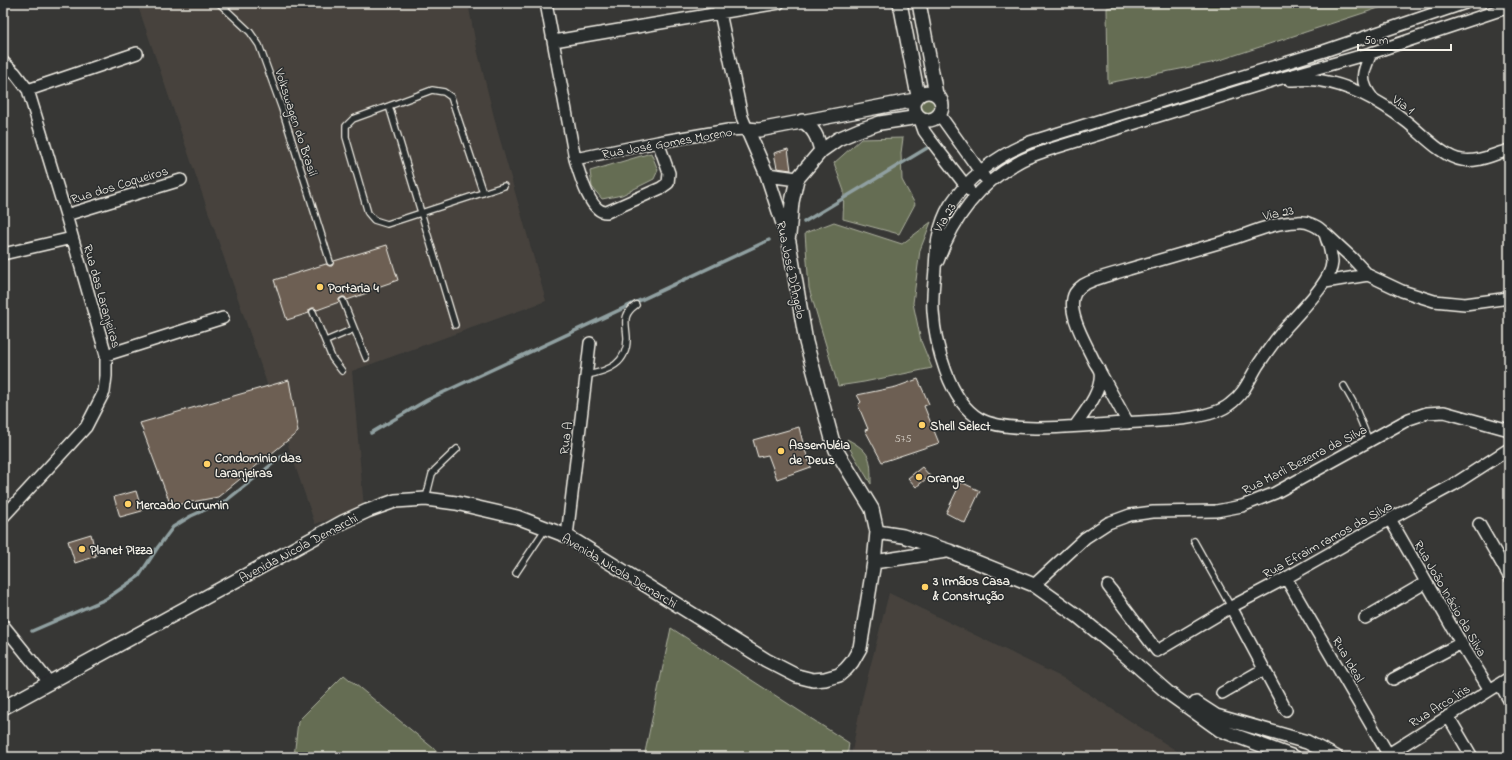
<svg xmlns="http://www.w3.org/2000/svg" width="1512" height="760" font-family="'Indie Flower',sans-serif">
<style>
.built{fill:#47433e}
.green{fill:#656d53;stroke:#acaf9e}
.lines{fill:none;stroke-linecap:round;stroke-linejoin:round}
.stream{stroke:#90a0a1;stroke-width:3.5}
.building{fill:#6d5f53;stroke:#f4f1e8}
.service-casing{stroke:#f4f1e8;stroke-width:8}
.minor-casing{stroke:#f4f1e8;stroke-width:14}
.tertiary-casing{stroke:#f4f1e8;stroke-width:16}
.service{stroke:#2a2d2e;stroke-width:5.5}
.minor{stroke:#2a2d2e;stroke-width:11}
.tertiary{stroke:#2a2d2e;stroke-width:13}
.poi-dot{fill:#ffd166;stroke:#2a2d2e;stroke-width:1.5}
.labels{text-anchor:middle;stroke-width:3;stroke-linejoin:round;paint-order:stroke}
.number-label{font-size:11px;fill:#d2ccc3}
.street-label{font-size:13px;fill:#f4f1e8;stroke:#2a2d2e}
.poi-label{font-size:13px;font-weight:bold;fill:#f4f1e8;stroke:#2a2d2e;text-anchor:start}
</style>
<rect width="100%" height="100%" fill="#373735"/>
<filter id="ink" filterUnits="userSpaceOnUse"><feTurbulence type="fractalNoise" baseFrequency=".025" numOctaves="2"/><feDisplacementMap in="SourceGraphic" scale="8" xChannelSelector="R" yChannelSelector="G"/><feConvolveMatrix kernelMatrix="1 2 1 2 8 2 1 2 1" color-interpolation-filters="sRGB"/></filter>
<g filter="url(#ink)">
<path class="built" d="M133 3H468L476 45 497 129 546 301 352 371 364 508 315 524 139 9Z
M889 593 1067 680 1186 757H851L861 703Z"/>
<path class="green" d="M1129 3H1394L1211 63 1108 83 1107 8Z
M918 105a10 10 0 1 1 20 0a10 10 0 1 1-20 0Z
M903 138 901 153 902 180 915 204 899 234 843 219 844 191 834 163 861 139Z
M651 153 658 170 654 179 622 195 602 199 592 187 590 171Z
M834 222 902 244 931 222 920 250 913 303 921 341 932 368 864 382 838 386 809 288 805 233Z
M847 439C871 452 871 458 871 484L850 449Z
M671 628 849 743 847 757H644Z
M344 675 444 757H294L298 721Z"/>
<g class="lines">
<path class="stream" d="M804 222 927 148
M371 433 427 400 769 240
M32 631 106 599 139 576 158 547 173 527 191 516 227 500 286 453"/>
</g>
<path class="building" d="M788 149 791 170 777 168 774 153Z
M387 245 398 280 366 291 367 293 347 300 345 297H342L339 299V302L317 310 315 308H312L309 310V313L287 320 274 280 326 264 329 266H332L334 261Z
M918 379 929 404 924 406 939 443 882 462 865 430 868 429 858 405 861 402 857 395 896 387Z
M289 380 298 432 218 497 171 506 140 423Z
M799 427 804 447 811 467 777 479 768 455 758 457 753 440Z
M922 467 930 476 916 487 908 478Z
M961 482 980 491 965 523 946 513Z
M136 491 142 511 120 517 114 497Z
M91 534 96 556 75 563 68 541Z"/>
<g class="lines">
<g class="service-casing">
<path id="service" d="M219 3 250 32 259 45 282 109 330 262
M389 106 432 90 444 92 451 97 483 193
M343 301 366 358
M313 312 332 358 342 371
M455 325 389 106 353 119 346 126V137L368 213 374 220 387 224 504 186
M326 341 354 329
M587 375C608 371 628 364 627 337 626 322 622 315 636 305
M1344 386 1353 402 1369 441
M426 498 432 474 435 470 457 449
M1194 541 1231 607
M516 573 546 528"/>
</g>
<g class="minor-casing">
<path id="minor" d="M546 3 575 159 658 142 728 130 747 129 742 117 718 3
M554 41 779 3
M1371 53C1362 74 1359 81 1373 99
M3 62 15 73 28 90 66 215 106 355V376L104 392 86 427 3 517
M1290 80C1299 80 1309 79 1317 80 1350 85 1382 102 1407 122 1421 133 1444 158 1462 160 1477 163 1494 154 1509 150
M28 90 137 53
M939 114 984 177
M919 117 924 131 929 138 969 190
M575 159C579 172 590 214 607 212L661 188 668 183 669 173 658 142
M66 215 181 180
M1326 234 1353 259 1368 275 1402 291 1434 301 1465 304 1502 299 1509 297
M3 254 72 238
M938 261C953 219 978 185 1017 163 1026 157 1038 154 1048 150L1275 80 1371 53 1509 7
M1325 282 1368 275
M106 355 223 318
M1100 372 1128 423
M1075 426C1085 412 1103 390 1100 372 1099 368 1096 365 1094 361 1087 345 1065 311 1075 293 1077 290 1080 287 1083 285 1097 277 1115 274 1129 269 1160 260 1191 251 1222 242 1247 235 1272 222 1298 222 1307 221 1319 226 1325 234 1325 234 1328 245 1329 245 1330 251 1332 258 1332 263 1331 281 1302 309 1291 322 1278 335 1268 350 1258 365 1249 380 1244 394 1230 404 1210 421 1150 421 1124 423 1089 425 1009 435 980 419 949 402 935 344 933 311 932 297 934 283 935 269 936 246 938 225 950 205 969 176 999 155 1030 142L1324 51 1465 3
M1390 519 1461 643 1490 690
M1479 524 1509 576
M567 536 590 343
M1286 578 1388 754
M1034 585 1085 538 1108 523 1130 515 1153 512 1216 511 1242 506 1275 493 1409 419 1427 413 1444 412 1509 430
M1108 586 1157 651 1231 607 1286 578 1390 519 1453 485 1509 449
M1231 607 1286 710
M1365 618 1425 583
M3 625 49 682
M1393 679 1461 643
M1500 684 1509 700
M1222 693 1264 669
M1448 716 1472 757
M1384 757 1509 678"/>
</g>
<g class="tertiary-casing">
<path id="tertiary" d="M900 3 918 96
M919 3 936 94
M914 106a14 14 0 1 1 28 0a14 14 0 1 1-28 0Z
M802 121C814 128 818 138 821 151
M767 175 797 179
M789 235 792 202 797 179 821 151 838 139 859 130 880 123 919 117
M877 532 903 536 949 551 1034 585 1079 617 1117 648 1167 692 1220 730 1294 757
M874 562 946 551
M1196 703 1216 716 1307 742 1336 757
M3 708 343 522 367 511 395 501 426 499 456 503 517 517 567 536 766 660 797 676 813 680 825 679 839 675 846 669 852 662 860 648 874 562 877 532 872 509 836 450 832 439 806 342 789 242 767 175 747 129 759 130 915 100"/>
</g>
<use href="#service" class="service"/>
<use href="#minor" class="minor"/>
<use href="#tertiary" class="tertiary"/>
</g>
</g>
<g class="poi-dot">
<circle cx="320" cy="287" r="4"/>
<circle cx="922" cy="425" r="4"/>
<circle cx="781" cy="451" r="4"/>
<circle cx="207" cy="464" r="4"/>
<circle cx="919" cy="477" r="4"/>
<circle cx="128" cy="504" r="4"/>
<circle cx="82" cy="549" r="4"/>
<circle cx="925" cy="587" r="4"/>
</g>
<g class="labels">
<g class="number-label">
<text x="903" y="442">575</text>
</g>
<g class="street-label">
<text transform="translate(1404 104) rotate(35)" y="5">Via 1</text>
<text transform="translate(297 122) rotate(72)" y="5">Volkswagen do Brasil</text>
<text transform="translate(667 142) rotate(-10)" y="5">Rua José Gomes Moreno</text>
<text transform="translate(119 184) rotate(-17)" y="5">Rua dos Coqueiros</text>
<text transform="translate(1278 212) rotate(-11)" y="5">Via 23</text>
<text transform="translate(944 217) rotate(-59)" y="5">Via 23</text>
<text transform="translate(792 270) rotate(78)" y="5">Rua José D'Angelo</text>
<text transform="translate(103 296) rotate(74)" y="5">Rua das Laranjeiras</text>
<text transform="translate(565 438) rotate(-83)" y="5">Rua A</text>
<text transform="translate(1304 459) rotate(-27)" y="5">Rua Marli Bezerra da Silva</text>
<text transform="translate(1327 539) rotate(-29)" y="5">Rua Efraim ramos da Silva</text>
<text transform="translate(298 547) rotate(-28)" y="5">Avenida Nicola Demarchi</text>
<text transform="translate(620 570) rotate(31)" y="5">Avenida Nicola Demarchi</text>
<text transform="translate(1451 598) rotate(60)" y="5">Rua João Inácio da Silva</text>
<text transform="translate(1349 659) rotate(60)" y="5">Rua Ideal</text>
<text transform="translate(1439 705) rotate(-32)" y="5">Rua Arco Íris</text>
</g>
<g class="poi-label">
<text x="328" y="292">Portaria 4</text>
<text x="930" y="430">Shell Select</text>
<text x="789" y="449">Assembléia<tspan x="789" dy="15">de Deus</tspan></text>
<text x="215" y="462">Condominio das<tspan x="215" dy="15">Laranjeiras</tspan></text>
<text x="927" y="482">Orange</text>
<text x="136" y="509">Mercado Curumin</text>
<text x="90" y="554">Planet Pizza</text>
<text x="933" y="585">3 Irmãos Casa<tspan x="933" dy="15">&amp; Construção</tspan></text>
</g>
</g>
<rect width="1512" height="760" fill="none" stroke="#2a2d2e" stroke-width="16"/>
<rect x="8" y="8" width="1496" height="744" fill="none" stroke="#f4f1e8" stroke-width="1.5" filter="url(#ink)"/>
<path d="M1358 44v6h93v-6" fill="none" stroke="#f4f1e8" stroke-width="2"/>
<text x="1364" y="44" font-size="12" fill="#f4f1e8" stroke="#2a2d2e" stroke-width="3" paint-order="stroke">50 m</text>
</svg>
